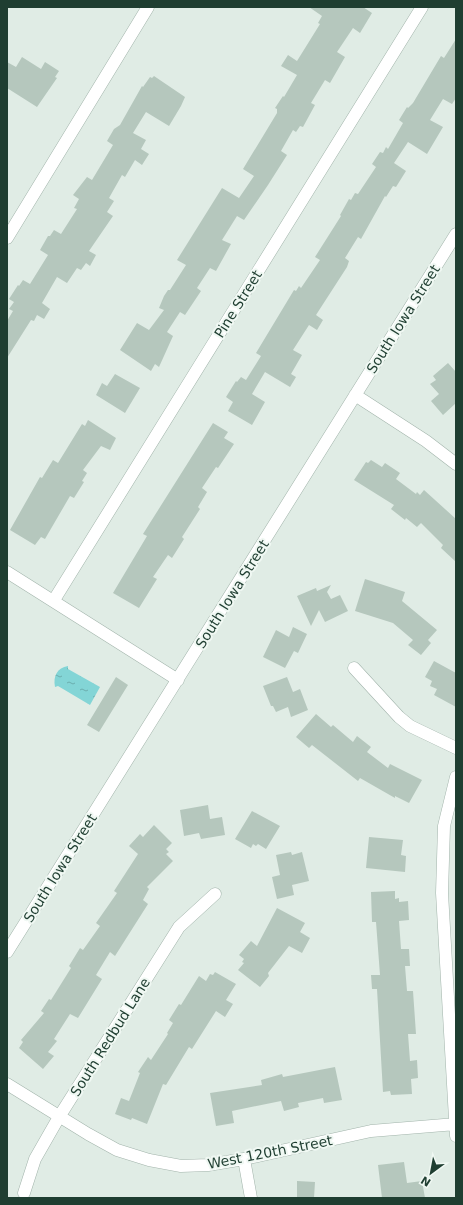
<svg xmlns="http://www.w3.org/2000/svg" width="463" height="1205" font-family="'DejaVu Sans',sans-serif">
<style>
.water{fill:url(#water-ripples)}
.building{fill:#b5c7bd}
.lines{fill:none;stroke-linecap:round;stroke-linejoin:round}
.minor-casing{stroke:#a2b4ab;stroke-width:13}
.minor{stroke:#fff;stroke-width:12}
.labels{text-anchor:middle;stroke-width:4;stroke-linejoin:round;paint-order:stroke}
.street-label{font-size:14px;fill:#1f3e31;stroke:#f0f8f3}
</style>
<defs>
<pattern id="water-ripples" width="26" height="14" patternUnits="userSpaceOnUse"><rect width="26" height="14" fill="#83d5d6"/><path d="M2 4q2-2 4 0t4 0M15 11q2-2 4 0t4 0" fill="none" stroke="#6baeae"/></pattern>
</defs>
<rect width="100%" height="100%" fill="#e0ece5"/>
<path class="water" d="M68 666V669L100 687 90 705 58 686 55 687C53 676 57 668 68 666Z"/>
<path class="building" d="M309 7H363L372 13 360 33 353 28 337 52 345 57 330 83 325 80 311 103 315 105 303 127 300 126 296 132 293 130 281 151 287 155 268 185 244 220 237 216 222 240 231 244 216 271 210 268 197 288 201 291 185 315 180 312 167 332 173 336 159 367 155 364 151 371 120 350 137 323 149 330 164 310 159 308 164 296 168 290H170L186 265 177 260 222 188 239 198 254 176 243 169 277 113V109L275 108 283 96 284 97 297 75 281 66 288 55 297 61 320 24 318 23 322 16Z
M456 39V98L452 104 443 99 430 120 443 127 427 154 408 142 394 163 406 171 396 187 393 186 386 197 385 196 361 239 358 237 345 258 349 261 347 267 316 315 323 320 317 330 309 325 293 350 302 355 291 374 296 377 290 387 265 372 252 394 265 402 252 425 228 411 233 402 226 397 236 381 237 382 241 377 246 380 261 356 256 353 294 290 296 291 299 286 301 288 320 260 315 257 341 216 340 215 349 199 351 200 355 193 358 194 376 167 372 164 380 152 383 153 386 147 388 149 403 123 399 120 407 107 408 108 413 103 441 56 444 58Z
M22 57 41 69 45 62 59 71 55 77 57 78 37 107 7 88V62L16 67Z
M154 76 185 97 181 106 169 126 146 112 133 133 146 140 141 149 149 154 142 165 135 160 125 177 122 175 109 198 114 201 107 212 113 216 89 251 96 255 90 266 86 263 81 270 77 268 67 283 57 277 42 303 50 309 44 319 37 315 34 321 31 320 7 358V321L13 311 9 309 14 302 9 299 18 285 19 286 23 280 30 284 48 255 40 250 48 236H50L54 230 61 234 77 209 74 208 79 199 73 195 87 177 92 180 113 145 107 141 114 129 120 125 142 86 143 87 150 77 152 78Z
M448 363 456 372V403L443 415 431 401 439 394 430 384 436 380 433 376Z
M115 374 140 388 125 413 96 395 102 383 107 386Z
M88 420 116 438 110 450 101 446 83 470 87 473 82 481 84 482 74 498 70 496 45 539 41 537 35 545 10 530 40 477 42 478 53 460 58 463 82 424 85 426Z
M213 423 228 432 224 438 234 444 218 468 216 467 202 488 207 492 198 507 200 509 182 537 184 539 172 558 168 555 153 577 157 579 139 608 113 593 147 536 143 534Z
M371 460 382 467 385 463 400 473 396 479 416 494 417 492 420 495 424 490 456 519V562L441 548 443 545 421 523 417 527 406 518 405 520 391 509 394 505 354 480 366 462 368 463Z
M365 579 405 592 402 601 437 630 428 640 431 643 421 655 408 645 413 640 393 623 355 611Z
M331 585 327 592 331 599 340 595 348 611 325 622 319 610 311 626 297 596 316 588 317 591Z
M293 627 307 634 298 653 294 651 285 668 263 657 276 630 289 637Z
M434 661 456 673V707L434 695 437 689 430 686 432 681 425 677Z
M116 677 128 685 99 732 87 725Z
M287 677 293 692 300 689 308 710 291 717 288 707 276 712 273 706H271L263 686Z
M316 714 331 727 333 725 353 742 357 736 371 747 367 752 388 768 390 764 422 780 409 803 395 796V798L360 778 358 781 312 745 309 748 296 737Z
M208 805 210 819 222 817 225 835 201 839 199 833 184 836 180 810Z
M252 811 280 826 266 849 258 844 256 846 253 844 251 848 235 839Z
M154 825 172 843 166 849 169 852 166 854 173 861 147 887 149 889 143 900 148 904 115 956 110 952 96 975 102 979 78 1018 70 1014 54 1039 57 1041 48 1052 54 1056 43 1069 19 1048 23 1042 21 1040 44 1013 41 1011 49 999 51 1000 71 968 69 966 80 948 83 950 100 926 96 923 117 893 114 891 138 854 129 846 140 834 143 837Z
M369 837 403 840 401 855 406 856 405 872 366 868Z
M291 852 292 855 302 852 309 881 292 885 294 895 277 899 272 877 280 875 276 855Z
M395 891V899L399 898V902L408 901 409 920 399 921 401 949H409L410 966H405L407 991H413L416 1034H408L410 1061 417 1060 418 1078 411 1079 412 1094 391 1095 390 1091 383 1092 377 989H372L371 975H380L376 922H372L371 892Z
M277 908 305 923 300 932 310 938 302 953 289 946 268 973 269 976 260 987 238 970 244 963 242 962 244 959 239 955 251 941 257 946Z
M215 972 236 984 226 1000 233 1004 225 1017 216 1011 192 1049 189 1047 166 1085 163 1084 147 1124 132 1118 131 1120 115 1114 121 1098 129 1101 140 1073 138 1072 148 1057 151 1060 168 1034 167 1033 173 1023 169 1020 179 1004 181 1005 199 976 206 981 210 974 213 975Z
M335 1067 342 1100 324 1103 323 1098 298 1103 299 1107 284 1111 281 1101 232 1111 234 1123 216 1126 210 1093 262 1085 261 1080 282 1074 283 1077Z
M404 1162 407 1183 422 1181 425 1198H382L378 1165Z
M297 1181 315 1182 314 1198H297Z"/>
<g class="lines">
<g class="minor-casing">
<path id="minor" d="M7 238 148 7
M355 395 426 441 456 464
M7 572 178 680
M54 600 422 7
M354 668 399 717 410 726 456 748
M456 777 444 826 442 893 456 1136
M7 952 456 234
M7 1084 88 1134 117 1150 149 1160 181 1166 208 1165 244 1159 371 1131 456 1124
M244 1159 251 1198
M24 1193 35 1159 59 1117 179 927 215 894"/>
</g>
<use href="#minor" class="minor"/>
</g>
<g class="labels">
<g class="street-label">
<text transform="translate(238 304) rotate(-58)" y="5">Pine Street</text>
<text transform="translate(403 319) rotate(-58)" y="5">South Iowa Street</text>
<text transform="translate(232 594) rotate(-58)" y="5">South Iowa Street</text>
<text transform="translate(60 868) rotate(-58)" y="5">South Iowa Street</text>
<text transform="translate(110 1037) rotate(-58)" y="5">South Redbud Lane</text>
<text transform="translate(270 1152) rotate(-11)" y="5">West 120th Street</text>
</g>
</g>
<rect width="463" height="1205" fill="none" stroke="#1f3e31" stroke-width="16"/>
<g transform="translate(431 1173) rotate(212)" stroke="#f0f8f3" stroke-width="3" paint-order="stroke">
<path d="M0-3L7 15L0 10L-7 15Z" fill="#1f3e31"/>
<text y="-6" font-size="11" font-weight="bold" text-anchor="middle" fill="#1f3e31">N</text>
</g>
</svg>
